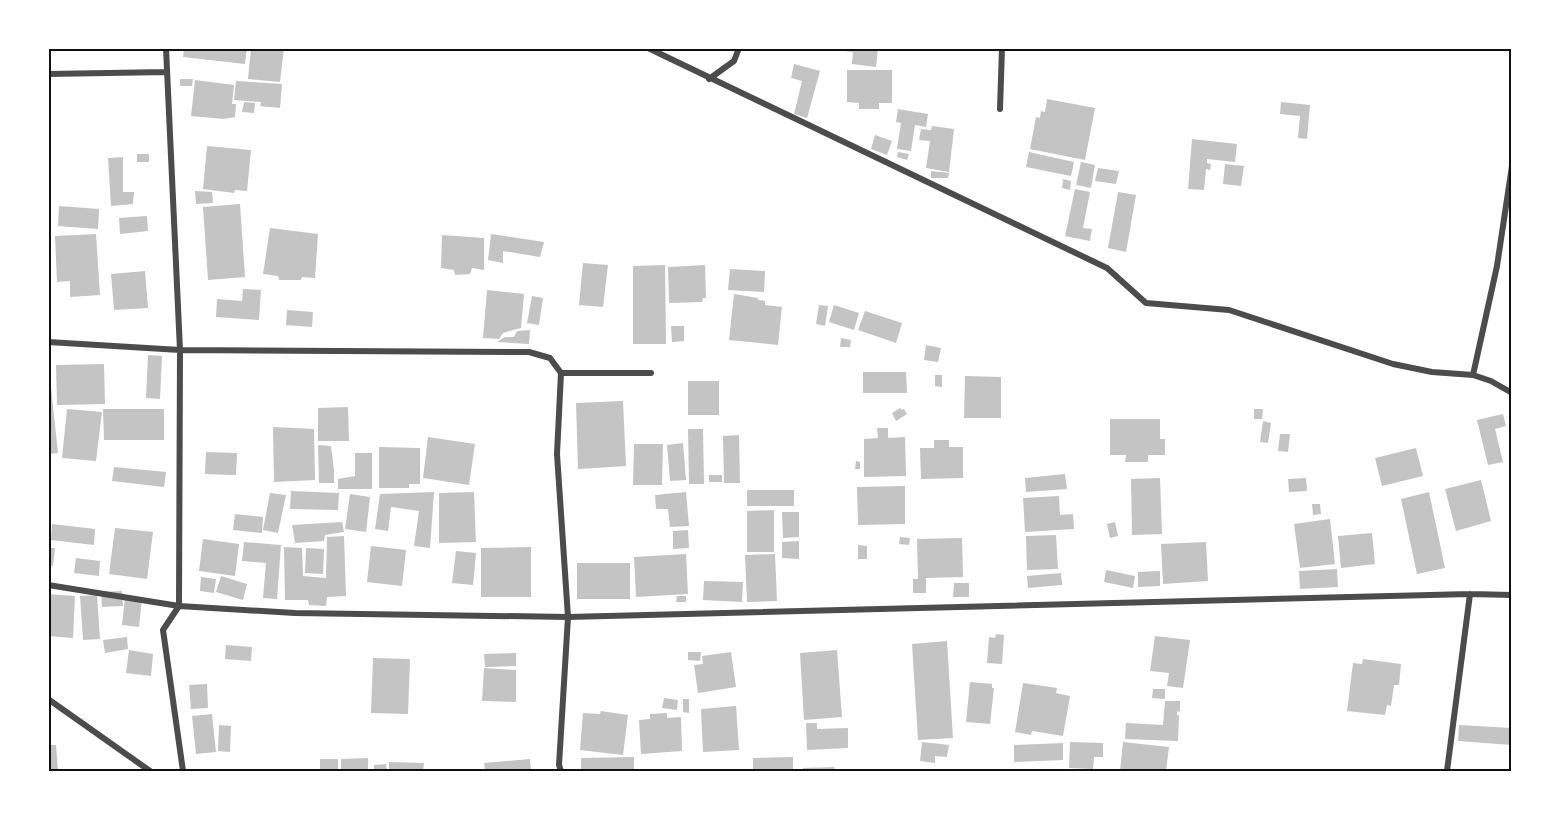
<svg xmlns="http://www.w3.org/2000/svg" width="1560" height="819" font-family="'Space Grotesk',sans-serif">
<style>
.building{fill:#c4c4c4}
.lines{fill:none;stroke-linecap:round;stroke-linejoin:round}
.minor{stroke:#4c4c4c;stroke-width:6}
.neatline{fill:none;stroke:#111;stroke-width:2}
</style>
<rect width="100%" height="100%" fill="#fff"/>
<path class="building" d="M184 48H247L245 64 183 57Z
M251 48H284L280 82 248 79Z
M835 48H878L876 67 852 64 853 52 835 50Z
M794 64 820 71 807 118 794 114 802 81 791 78Z
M847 70H892V103H879V109H859V103L847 102Z
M180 79H193L192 86H180Z
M195 80 234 85 232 104H236L235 117 223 119 191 116Z
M236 81 282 84 280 108 260 106 261 102 234 100Z
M1047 99 1095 108 1085 160 1030 149 1036 117 1040 118 1041 111 1045 112Z
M244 102 255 103 254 113 242 112Z
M1281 102 1310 105 1307 139 1298 138 1300 116 1280 114Z
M898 109 928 114 926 127 915 125 911 151 897 149 901 123 896 122Z
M932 126 954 129 949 172 926 168 930 141 919 140 921 129 931 130Z
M875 135 892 141 887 155 871 149Z
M1192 139 1237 144 1235 162 1207 159V163L1211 164 1210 170 1206 169 1204 190 1188 189Z
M207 146 251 150 247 191 235 190 234 193 203 189Z
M898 152 909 154 907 160 897 157Z
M1029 152 1074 162 1071 176 1026 167Z
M137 154H149V162H137Z
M123 157V192H134L133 204 111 206 108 158Z
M1081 162 1095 165 1091 188 1076 185Z
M1225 164 1244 166 1241 186 1223 184Z
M1098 168 1119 171 1116 184 1095 181Z
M931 171 949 173 948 178H931Z
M1063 179 1071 181 1070 190 1062 188Z
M1075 189 1090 192 1083 228 1092 229 1090 241 1065 236Z
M195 191 212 192 213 203 196 204Z
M1118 192 1136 195 1126 252 1108 248Z
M240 204 245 277 208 280 203 207Z
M59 206 99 209 98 229 58 226Z
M147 216 148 231 120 234 119 218Z
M270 228 318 234 315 278 302 277 301 280H279L278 276 263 274Z
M96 234 100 295 70 297V281L57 282 55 236Z
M491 234 544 242 540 257 503 251V263L488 260Z
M442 235 484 238V270L472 268 470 274 455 275 454 270 441 268Z
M583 263 608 265 603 307 579 305Z
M665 265 666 344H633V266Z
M705 265 706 298H703L702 302 669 303 668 267Z
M730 269 765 271 764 292 728 290Z
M145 271 148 308 114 310 111 274Z
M243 289 261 290 259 320 216 317 217 299 242 301Z
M487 290 524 294 521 328 503 333 499 339 483 338Z
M734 294 758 298V300L765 301V305L782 307 778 345 729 340Z
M532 296 543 298 539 325 527 323Z
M819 305 828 306 825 326 816 324Z
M834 305 859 313 854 330 829 322Z
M287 310 313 312 312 327 286 325Z
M865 311 902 323 896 343 858 330Z
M671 326H684V341L672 342Z
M530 330 529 344 497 342 505 337H514L517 331Z
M841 338 851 340 850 347H840Z
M926 345 941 348 938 362 924 360Z
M148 355 162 356 160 399 146 398Z
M104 364 105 404 57 405 56 365Z
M863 372H906L907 393H863Z
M935 375H942V387L935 386Z
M965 376 1001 377V418H964Z
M48 378H50L58 453 48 454Z
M688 381H719V415H688Z
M623 401 626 466 578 469 576 403Z
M348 407 349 441H318V408Z
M900 408 902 410 904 409 907 414 896 421 892 413Z
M67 409 102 412 96 461 62 458Z
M103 409H164V440H104Z
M1254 409H1263L1262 419H1254Z
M1503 414 1506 426 1495 429 1503 462 1488 465 1477 420Z
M1110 419H1160V439H1165V455H1148V462H1125L1126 455H1110Z
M1263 421 1271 423 1268 443 1260 442Z
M273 427 314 429 315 480 274 482Z
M877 428H888V438L905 437 906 476 864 477V439L878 438Z
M688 429H703L704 484H689Z
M1280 434H1290L1288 452 1278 451Z
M739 435 740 483H724L723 436Z
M428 437 475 444 469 485 423 478Z
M934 440H949V447H963V478L921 479 920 448H934Z
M683 443 686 480 670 481 667 445Z
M634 444H663L662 485H633Z
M318 445 331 446 334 470V483H319Z
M379 447 420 448V484H409V488H379Z
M1416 448 1423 476 1382 486 1375 458Z
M206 452 237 453 236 475 205 474Z
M355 453H372V489H338V479L355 476Z
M856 461 860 462V469H855Z
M114 467 166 472 164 487 112 481Z
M1065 474 1067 489 1026 492 1025 478Z
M709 475H722V482H709Z
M1160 478 1162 534 1132 535 1131 479Z
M1306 478 1307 491 1289 492 1288 479Z
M1481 480 1491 521 1456 531 1445 489Z
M905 486V524L858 525 857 487Z
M747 490H794V506H747Z
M291 491 339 493 338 510 290 509Z
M434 492 430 548 414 546 419 511 391 507 388 531 375 529 380 494Z
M474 492 476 542 439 543V493Z
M686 492 689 526 670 527 668 509H656L655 495Z
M1429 492 1445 568 1417 574 1401 499Z
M270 493 286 495 278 533 263 530Z
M350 494 370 497 366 532 345 529Z
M1059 496 1060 515 1073 514 1074 529 1025 532 1023 498Z
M1312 504H1320L1321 514 1313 515Z
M774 510V552H747V511Z
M782 512H799V537L783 538Z
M235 514 263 517 262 533 233 530Z
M1330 519 1335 564 1300 568 1294 524Z
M342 522 344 532 325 535 324 541 295 543 292 525Z
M1115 522 1118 536 1110 538 1107 524Z
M52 524 95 529 94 545 51 540Z
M115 528 153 532 147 579 109 574Z
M688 530 689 548 673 549V531Z
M1372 533 1375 564 1341 568 1338 536Z
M1056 535 1058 569 1027 570 1026 536Z
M344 536 346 596 327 597 326 606 309 605 308 600H285L284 547 302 548 303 576 326 578 327 537Z
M900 537 910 538 909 545 899 544Z
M962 538 963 577 926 578V593H913V579H918L917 539Z
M203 539 239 544 235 576 199 571Z
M799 541V559L782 558V542Z
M244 542 281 545 277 599 263 598 266 563 242 561Z
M1206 542 1208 581 1163 584 1161 544Z
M858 545 867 546V559H858Z
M371 546 406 550 402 586 367 582Z
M531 547V597H481V548Z
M48 548H55L53 566 48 565Z
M306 548 324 549 323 574 305 573Z
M456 551 476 553 473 585 452 583Z
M686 554 688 594 636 597 634 557Z
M775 554 777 601 747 602 745 555Z
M76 558 100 561 99 576 74 573Z
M577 563H630V599H577Z
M1337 569 1338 587 1300 589 1299 571Z
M1106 570 1135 576 1133 588 1104 582Z
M1160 571V586L1138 587V572Z
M1061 573 1062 585 1028 588 1027 576Z
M221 576 247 584 243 600 216 592Z
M201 577 216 579 214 593 200 591Z
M704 581 743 582 742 602 703 600Z
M954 583H969V597H953Z
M122 591 123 606 102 607 101 592Z
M48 594 75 596 73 638 48 636Z
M97 595 100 639 83 640 80 596Z
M677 596H686V602H676Z
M125 597 142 599 139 627 122 625Z
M996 634 1004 635 1002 664 987 663 989 637 995 638Z
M1155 636 1190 640 1183 688 1167 686 1169 673 1150 671Z
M127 637 128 649 105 653 103 640Z
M947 641 953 738 918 740 912 644Z
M226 645 252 647 251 661 225 659Z
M129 650 153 654 151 676 126 673Z
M837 650 842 717 804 720 800 653Z
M688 652H701L700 661 688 660Z
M731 652 736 687 698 693 694 665 703 664 702 656Z
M516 653V666L485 667 484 654Z
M373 658 410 659 408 714 371 713Z
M1363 659 1401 664 1399 685H1394L1391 706 1387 705 1385 715 1347 711 1353 663 1362 664Z
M484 668 516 670V702L482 701Z
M970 682 992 684V688H994L990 724 966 722Z
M1023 683 1057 688 1056 693 1070 696 1063 736 1032 731 1031 735 1015 732Z
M207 684 208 708 191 709 189 685Z
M1153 689H1165V699L1152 698Z
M664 698 678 700 677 710 662 708Z
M683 699H689V713L683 712Z
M1165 701H1180V712L1177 711V715H1179L1178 741 1125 739 1126 723 1163 725Z
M736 706 739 750 703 752 701 709Z
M601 711 628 715 623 755 580 750 583 713 600 714Z
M667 713V718L681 717 682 751 641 754 639 720 650 719V714Z
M212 714 216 752 196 754 192 716Z
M806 723H817V729L848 728V748L807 750Z
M219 725 231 726 230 752 218 751Z
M1459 725 1512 728V745L1458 741Z
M922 742 949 745 947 757 935 756V763L920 761Z
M1070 742 1103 743V757H1094L1093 769 1069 768Z
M1123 742 1169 747 1166 771H1120Z
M1063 743V760L1014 762V745Z
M48 745H56L58 771H48Z
M634 757V771H581V758Z
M793 757V770L753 771V758Z
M368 758V771H341V759Z
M320 759H338V771H320Z
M530 759 531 771H485L484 763Z
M389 762 424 763 423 771H389Z
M386 764 387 771H374V765Z
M834 767 835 771H803V768Z"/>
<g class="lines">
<path class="minor" d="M166 48 180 350 179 606 163 630 183 771
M648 48 1107 268 1146 303 1229 310 1393 364 1432 372 1473 375 1491 381 1512 393
M48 74 167 72
M709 79 734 61 739 48
M1000 109 1002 48
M48 342 180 350 529 352 550 358 561 373 557 454 568 617 559 765 561 771
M561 373H651
M1473 375 1497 266 1512 166
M48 585 179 606 295 613 568 617 1470 594 1512 595
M48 699 150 771
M1447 771 1470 594"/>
</g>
<rect width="1560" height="819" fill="none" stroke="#ffffff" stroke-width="99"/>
<rect x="50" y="50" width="1460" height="720" class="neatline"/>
</svg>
